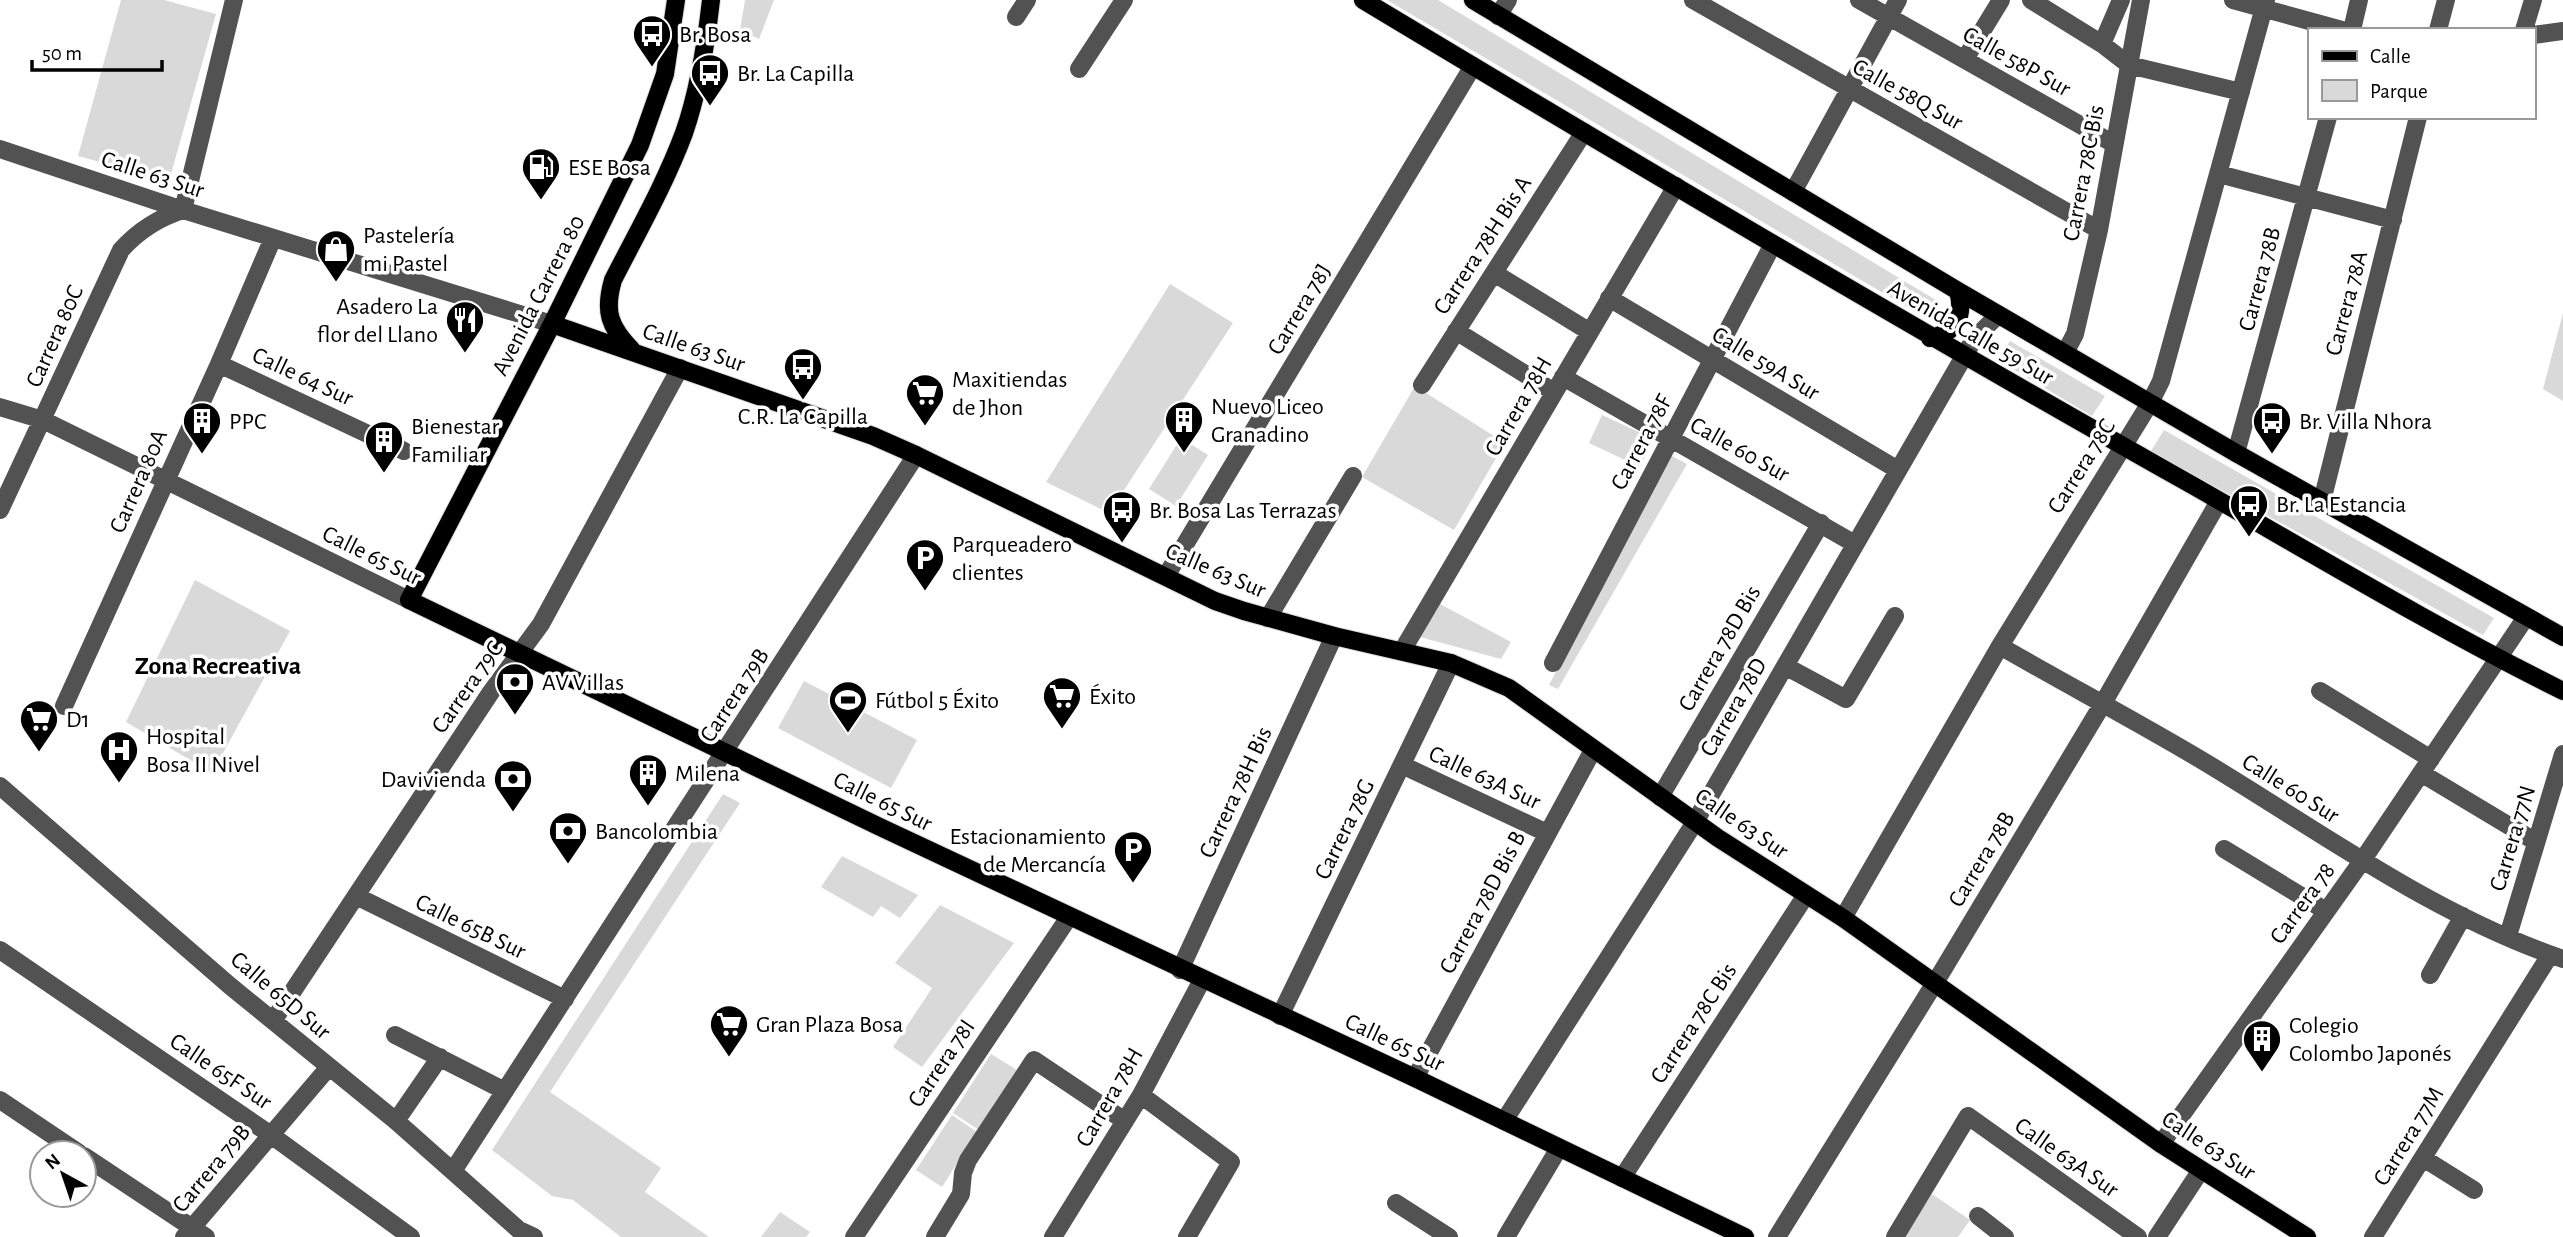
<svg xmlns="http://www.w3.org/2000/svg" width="2563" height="1237" font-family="'Alegreya Sans',sans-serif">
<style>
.green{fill:#d9d9d9}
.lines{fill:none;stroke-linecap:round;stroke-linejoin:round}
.major-casing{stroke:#dbdbdb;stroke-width:20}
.minor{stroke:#525252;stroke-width:18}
.major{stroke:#000;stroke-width:18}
.labels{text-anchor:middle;stroke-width:7;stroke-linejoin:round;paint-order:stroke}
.poi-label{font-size:24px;fill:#000;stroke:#fff;text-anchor:start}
.street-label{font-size:24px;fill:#000;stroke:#fff}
.neighbourhood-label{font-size:26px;font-weight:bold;fill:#000;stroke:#fff}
</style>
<rect width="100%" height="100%" fill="#fff"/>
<path class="green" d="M121 0H164L216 14 169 181 78 156Z
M745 0H774L759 39 740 30Z
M1387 0H1438L1939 302 1927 319Z
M1170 284 1233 323 1109 513 1046 482Z
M2563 313V401L2543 389Z
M2010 341 2105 396 2092 416 1998 360Z
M1415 386 1505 443 1454 530 1362 477Z
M1602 415 1654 439 1640 467 1589 443Z
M2164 430 2494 618 2483 635 2151 451Z
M1181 438 1208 455 1176 506 1149 489Z
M1670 455 1687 464 1558 689 1549 685Z
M195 580 290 631 212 773 126 722Z
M1440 604 1511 642 1501 659 1420 637Z
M804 681 917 740 891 788 778 728Z
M723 794 740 803 550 1092 661 1168 645 1192 709 1237H621L573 1200 552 1196 492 1150Z
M842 856 918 895 900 918 881 906 873 917 821 887Z
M940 905 1014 943 922 1067 893 1047 932 988 895 963Z
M991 1054 1017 1070 979 1130 953 1113Z
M952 1115 977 1132 942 1187 916 1170Z
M1932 1194 1970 1220 1958 1237H1902Z
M780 1212 810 1232 806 1237H761Z"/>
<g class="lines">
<g class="major-casing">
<path id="major" d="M676 0 665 74 640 145 552 324 409 600 880 827 1415 1078 1745 1237
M1363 0C1637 165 1913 328 2192 485 2315 555 2436 628 2563 691
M1473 0 1958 291 2236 453 2563 637
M552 324 873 436 916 455 1215 601 1244 611 1334 636 1451 663 1509 688 1718 838 1843 918 2161 1144 2307 1237
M1930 338C1956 333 1965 316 1958 291
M632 350C609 327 604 311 613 280 638 231 665 184 684 133 699 90 706 45 711 0"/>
</g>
<path class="minor" d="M1693 0 2099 230
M1859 0 2114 144
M2031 0 2102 44 2129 65 2241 92
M2233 0 2342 30
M1498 16 1508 0
M1016 17 1027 0
M2352 30 2359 0
M2438 30 2446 0
M2524 30 2533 0
M2533 35 2563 31
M2102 44 2121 0
M1965 59 2001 0
M1079 69 1124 0
M0 149 183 210 552 324
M2219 174 2393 220
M1793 192 1898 0
M183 210 234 0
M1494 273 1590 332
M1609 298 1898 470
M1456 331 1554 392
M2065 353 2075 334 2099 230 2141 0
M219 364 404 451
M1563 377 1855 544
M1422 385 1584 132
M0 407 43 420 409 600
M2236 453 2328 117
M2322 501 2418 117
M0 510 121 250C138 231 158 218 183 210
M1166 576 1473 66
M1268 618 1353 476
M2000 646C2069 686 2140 723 2208 764 2324 834 2434 915 2563 959
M1402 651 1676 186
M1553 663 1773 244
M1785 666 1846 699 1895 616
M2320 691 2431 759
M64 706 219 364 273 238
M1402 765 1547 833
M2421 773 2536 842
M0 786 229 985 396 1121 519 1230 534 1237
M1660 797 1821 523
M2224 849 2326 911
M356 896 565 999
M1843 918 2000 646 2150 403 2161 381 2266 0
M2508 936 2563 754
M0 950 271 1135 411 1237
M1180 970 1334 636
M2430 975 2463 916
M1280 1016 1451 663
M273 1021 491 692 541 624 680 368
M395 1035 505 1091
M1415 1078 1593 750
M1141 1095 1231 1162 1187 1237
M0 1100 79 1153
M396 1121 440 1057
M1504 1121 1695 822 1974 339 1998 315
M2161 1144 2362 861 2526 617
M84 1156 206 1237
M2423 1158 2474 1190
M453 1171 916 455
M1622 1178 1806 895
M1396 1203 1449 1237
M1978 1216 2005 1237
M184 1237 329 1067
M854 1237 1069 917
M935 1237 961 1194 963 1173 968 1160 1034 1060 1125 1121
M1053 1237 1141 1095 1202 980
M1506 1237 1559 1148
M1777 1237 1941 973 2102 705 2219 501
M1895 1237 1968 1116 2138 1237
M2157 1237 2201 1170
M2373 1237 2550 955"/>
<use href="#major" class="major"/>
</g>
<defs>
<g id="bus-pin" transform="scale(2.0125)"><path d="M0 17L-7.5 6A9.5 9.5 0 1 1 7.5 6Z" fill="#000" stroke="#fff"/><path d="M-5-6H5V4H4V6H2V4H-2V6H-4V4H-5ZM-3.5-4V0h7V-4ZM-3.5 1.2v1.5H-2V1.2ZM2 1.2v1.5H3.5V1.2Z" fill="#fff"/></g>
<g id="fuel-pin" transform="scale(2.0125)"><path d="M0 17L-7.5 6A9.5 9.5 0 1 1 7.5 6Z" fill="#000" stroke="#fff"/><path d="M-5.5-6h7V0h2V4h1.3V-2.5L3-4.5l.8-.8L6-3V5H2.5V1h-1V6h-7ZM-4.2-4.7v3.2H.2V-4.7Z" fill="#fff"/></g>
<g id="shop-pin" transform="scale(2.0125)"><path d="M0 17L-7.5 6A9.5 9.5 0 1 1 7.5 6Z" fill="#000" stroke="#fff"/><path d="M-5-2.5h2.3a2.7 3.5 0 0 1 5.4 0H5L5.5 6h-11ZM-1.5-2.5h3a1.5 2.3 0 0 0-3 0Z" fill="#fff"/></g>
<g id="restaurant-pin" transform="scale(2.0125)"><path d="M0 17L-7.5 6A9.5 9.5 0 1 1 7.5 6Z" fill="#000" stroke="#fff"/><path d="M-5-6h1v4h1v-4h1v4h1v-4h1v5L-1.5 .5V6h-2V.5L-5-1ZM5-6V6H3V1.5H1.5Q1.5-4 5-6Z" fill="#fff"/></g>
<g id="supermarket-pin" transform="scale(2.0125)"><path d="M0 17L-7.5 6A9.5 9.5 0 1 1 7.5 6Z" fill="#000" stroke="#fff"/><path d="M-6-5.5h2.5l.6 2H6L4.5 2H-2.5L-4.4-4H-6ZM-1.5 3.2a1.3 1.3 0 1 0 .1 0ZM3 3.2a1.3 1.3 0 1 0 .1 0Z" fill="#fff"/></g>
<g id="building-pin" transform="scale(2.0125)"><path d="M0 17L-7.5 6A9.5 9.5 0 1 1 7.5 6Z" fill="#000" stroke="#fff"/><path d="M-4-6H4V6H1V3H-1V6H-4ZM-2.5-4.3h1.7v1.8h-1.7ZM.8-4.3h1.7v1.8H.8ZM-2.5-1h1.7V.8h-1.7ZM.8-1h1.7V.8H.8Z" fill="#fff"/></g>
<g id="parking-pin" transform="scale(2.0125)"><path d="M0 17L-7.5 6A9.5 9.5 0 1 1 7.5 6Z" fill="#000" stroke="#fff"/><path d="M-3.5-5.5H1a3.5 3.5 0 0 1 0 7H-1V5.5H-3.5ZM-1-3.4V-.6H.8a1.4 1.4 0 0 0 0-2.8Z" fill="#fff"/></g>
<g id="bank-pin" transform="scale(2.0125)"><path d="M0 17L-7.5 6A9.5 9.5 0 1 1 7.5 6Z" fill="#000" stroke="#fff"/><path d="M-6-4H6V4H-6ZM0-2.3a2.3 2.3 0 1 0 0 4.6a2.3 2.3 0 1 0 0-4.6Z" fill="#fff"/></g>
<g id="stadium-pin" transform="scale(2.0125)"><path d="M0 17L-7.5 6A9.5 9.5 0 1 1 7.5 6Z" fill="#000" stroke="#fff"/><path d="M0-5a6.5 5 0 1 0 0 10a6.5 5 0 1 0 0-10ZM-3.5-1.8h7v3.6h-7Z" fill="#fff"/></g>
<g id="hospital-pin" transform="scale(2.0125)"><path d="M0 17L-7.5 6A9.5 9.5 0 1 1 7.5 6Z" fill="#000" stroke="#fff"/><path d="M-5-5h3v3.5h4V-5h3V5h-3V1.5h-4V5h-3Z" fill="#fff"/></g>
</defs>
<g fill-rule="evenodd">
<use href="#bus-pin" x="652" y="34"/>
<use href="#bus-pin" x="710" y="73"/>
<use href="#fuel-pin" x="541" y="167"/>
<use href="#shop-pin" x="336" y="249"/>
<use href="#restaurant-pin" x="465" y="320"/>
<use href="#bus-pin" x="803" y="367"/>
<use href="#supermarket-pin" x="925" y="393"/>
<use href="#building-pin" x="1184" y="420"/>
<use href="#building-pin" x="202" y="421"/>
<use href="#bus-pin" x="2272" y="421"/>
<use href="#building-pin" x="384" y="440"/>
<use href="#bus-pin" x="2249" y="504"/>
<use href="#bus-pin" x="1122" y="510"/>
<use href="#parking-pin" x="925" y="558"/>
<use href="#bank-pin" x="515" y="682"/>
<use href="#supermarket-pin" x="1062" y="696"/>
<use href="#stadium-pin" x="848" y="700"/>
<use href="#supermarket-pin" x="39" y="719"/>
<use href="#hospital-pin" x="119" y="750"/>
<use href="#building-pin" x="648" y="773"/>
<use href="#bank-pin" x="513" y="779"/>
<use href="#bank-pin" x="568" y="831"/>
<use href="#parking-pin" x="1133" y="850"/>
<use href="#supermarket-pin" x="729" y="1024"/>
<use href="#building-pin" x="2262" y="1039"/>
</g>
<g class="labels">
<g class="poi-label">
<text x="679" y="42">Br. Bosa</text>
<text x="737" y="81">Br. La Capilla</text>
<text x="568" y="175">ESE Bosa</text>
<text x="363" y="243">Pastelería<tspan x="363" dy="28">mi Pastel</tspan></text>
<text x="438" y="314" text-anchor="end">Asadero La<tspan x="438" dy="28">flor del Llano</tspan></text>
<text x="952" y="387">Maxitiendas<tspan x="952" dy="28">de Jhon</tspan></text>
<text x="1211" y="414">Nuevo Liceo<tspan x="1211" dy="28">Granadino</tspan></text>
<text x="803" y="424" text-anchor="middle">C.R. La Capilla</text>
<text x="229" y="429">PPC</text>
<text x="2299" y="429">Br. Villa Nhora</text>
<text x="411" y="434">Bienestar<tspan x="411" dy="28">Familiar</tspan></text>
<text x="2276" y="512">Br. La Estancia</text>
<text x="1149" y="518">Br. Bosa Las Terrazas</text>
<text x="952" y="552">Parqueadero<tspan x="952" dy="28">clientes</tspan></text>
<text x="542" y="690">AV Villas</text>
<text x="1089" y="704">Éxito</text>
<text x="875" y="708">Fútbol 5 Éxito</text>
<text x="66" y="727">D1</text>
<text x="146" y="744">Hospital<tspan x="146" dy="28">Bosa II Nivel</tspan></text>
<text x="675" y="781">Milena</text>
<text x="486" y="787" text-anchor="end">Davivienda</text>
<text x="595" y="839">Bancolombia</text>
<text x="1106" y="844" text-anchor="end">Estacionamiento<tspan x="1106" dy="28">de Mercancía</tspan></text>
<text x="756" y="1032">Gran Plaza Bosa</text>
<text x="2289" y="1033">Colegio<tspan x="2289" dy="28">Colombo Japonés</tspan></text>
</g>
<g class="street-label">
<text transform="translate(2017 61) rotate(29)" y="8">Calle 58P Sur</text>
<text transform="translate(1908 94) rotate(29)" y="8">Calle 58Q Sur</text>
<text transform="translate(2083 173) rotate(-79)" y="8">Carrera 78C Bis</text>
<text transform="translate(153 174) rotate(18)" y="8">Calle 63 Sur</text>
<text transform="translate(1482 245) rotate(-57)" y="8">Carrera 78H Bis A</text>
<text transform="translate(2259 279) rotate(-75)" y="8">Carrera 78B</text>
<text transform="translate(538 295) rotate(-63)" y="8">Avenida Carrera 80</text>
<text transform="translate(2346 303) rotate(-75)" y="8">Carrera 78A</text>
<text transform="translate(1299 309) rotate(-59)" y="8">Carrera 78J</text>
<text transform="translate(1971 332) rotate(30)" y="8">Avenida Calle 59 Sur</text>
<text transform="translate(54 336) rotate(-66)" y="8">Carrera 80C</text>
<text transform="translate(694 347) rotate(19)" y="8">Calle 63 Sur</text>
<text transform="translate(1766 363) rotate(31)" y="8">Calle 59A Sur</text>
<text transform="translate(303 376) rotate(25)" y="8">Calle 64 Sur</text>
<text transform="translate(1518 406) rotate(-60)" y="8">Carrera 78H</text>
<text transform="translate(1641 442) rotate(-62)" y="8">Carrera 78F</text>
<text transform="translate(1740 449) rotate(29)" y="8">Calle 60 Sur</text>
<text transform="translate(2081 466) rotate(-58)" y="8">Carrera 78C</text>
<text transform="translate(138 481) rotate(-66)" y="8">Carrera 80A</text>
<text transform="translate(372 555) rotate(26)" y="8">Calle 65 Sur</text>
<text transform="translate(1216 570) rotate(23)" y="8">Calle 63 Sur</text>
<text transform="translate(1719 648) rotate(-60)" y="8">Carrera 78D Bis</text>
<text transform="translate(467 687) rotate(-55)" y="8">Carrera 79C</text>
<text transform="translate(734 695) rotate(-57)" y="8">Carrera 79B</text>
<text transform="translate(1733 707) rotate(-60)" y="8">Carrera 78D</text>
<text transform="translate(1485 777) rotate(25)" y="8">Calle 63A Sur</text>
<text transform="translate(2291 788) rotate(32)" y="8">Calle 60 Sur</text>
<text transform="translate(1235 792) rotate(-65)" y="8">Carrera 78H Bis</text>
<text transform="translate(883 801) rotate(26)" y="8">Calle 65 Sur</text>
<text transform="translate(1742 823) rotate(34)" y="8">Calle 63 Sur</text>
<text transform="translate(1344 829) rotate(-64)" y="8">Carrera 78G</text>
<text transform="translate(2512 838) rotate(-73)" y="8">Carrera 77N</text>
<text transform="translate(1981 859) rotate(-59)" y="8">Carrera 78B</text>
<text transform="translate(1482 902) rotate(-62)" y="8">Carrera 78D Bis B</text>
<text transform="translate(2302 903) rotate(-54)" y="8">Carrera 78</text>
<text transform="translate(471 926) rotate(26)" y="8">Calle 65B Sur</text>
<text transform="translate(281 995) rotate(40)" y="8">Calle 65D Sur</text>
<text transform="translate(1693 1023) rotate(-57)" y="8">Carrera 78C Bis</text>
<text transform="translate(1395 1042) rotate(25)" y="8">Calle 65 Sur</text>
<text transform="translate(941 1063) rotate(-56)" y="8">Carrera 78I</text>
<text transform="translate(221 1071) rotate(34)" y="8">Calle 65F Sur</text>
<text transform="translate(1109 1097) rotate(-60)" y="8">Carrera 78H</text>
<text transform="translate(2408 1136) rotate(-58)" y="8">Carrera 77M</text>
<text transform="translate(2209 1145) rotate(33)" y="8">Calle 63 Sur</text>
<text transform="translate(2067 1157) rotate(35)" y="8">Calle 63A Sur</text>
<text transform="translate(211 1168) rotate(-50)" y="8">Carrera 79B</text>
</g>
<g class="neighbourhood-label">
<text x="218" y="674">Zona Recreativa</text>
</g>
</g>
<rect x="2308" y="28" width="228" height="91" fill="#ffffff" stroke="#999999" stroke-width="2"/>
<rect x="2322" y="51" width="35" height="10" fill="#000000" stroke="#999999" stroke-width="2"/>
<text x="2370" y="63" font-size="21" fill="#000000">Calle</text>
<rect x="2322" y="80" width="35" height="21" fill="#d9d9d9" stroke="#999999" stroke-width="2"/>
<text x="2370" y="98" font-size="21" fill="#000000">Parque</text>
<g transform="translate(63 1174) rotate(320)"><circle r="33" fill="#ffffff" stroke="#999999" stroke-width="2"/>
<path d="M0-5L12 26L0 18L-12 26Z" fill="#000000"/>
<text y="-10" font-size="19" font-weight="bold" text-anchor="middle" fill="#000000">N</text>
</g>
<path d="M32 60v10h130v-10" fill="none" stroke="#000000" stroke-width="3.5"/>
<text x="42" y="60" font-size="21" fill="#000000" stroke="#ffffff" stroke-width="5" paint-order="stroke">50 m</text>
</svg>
